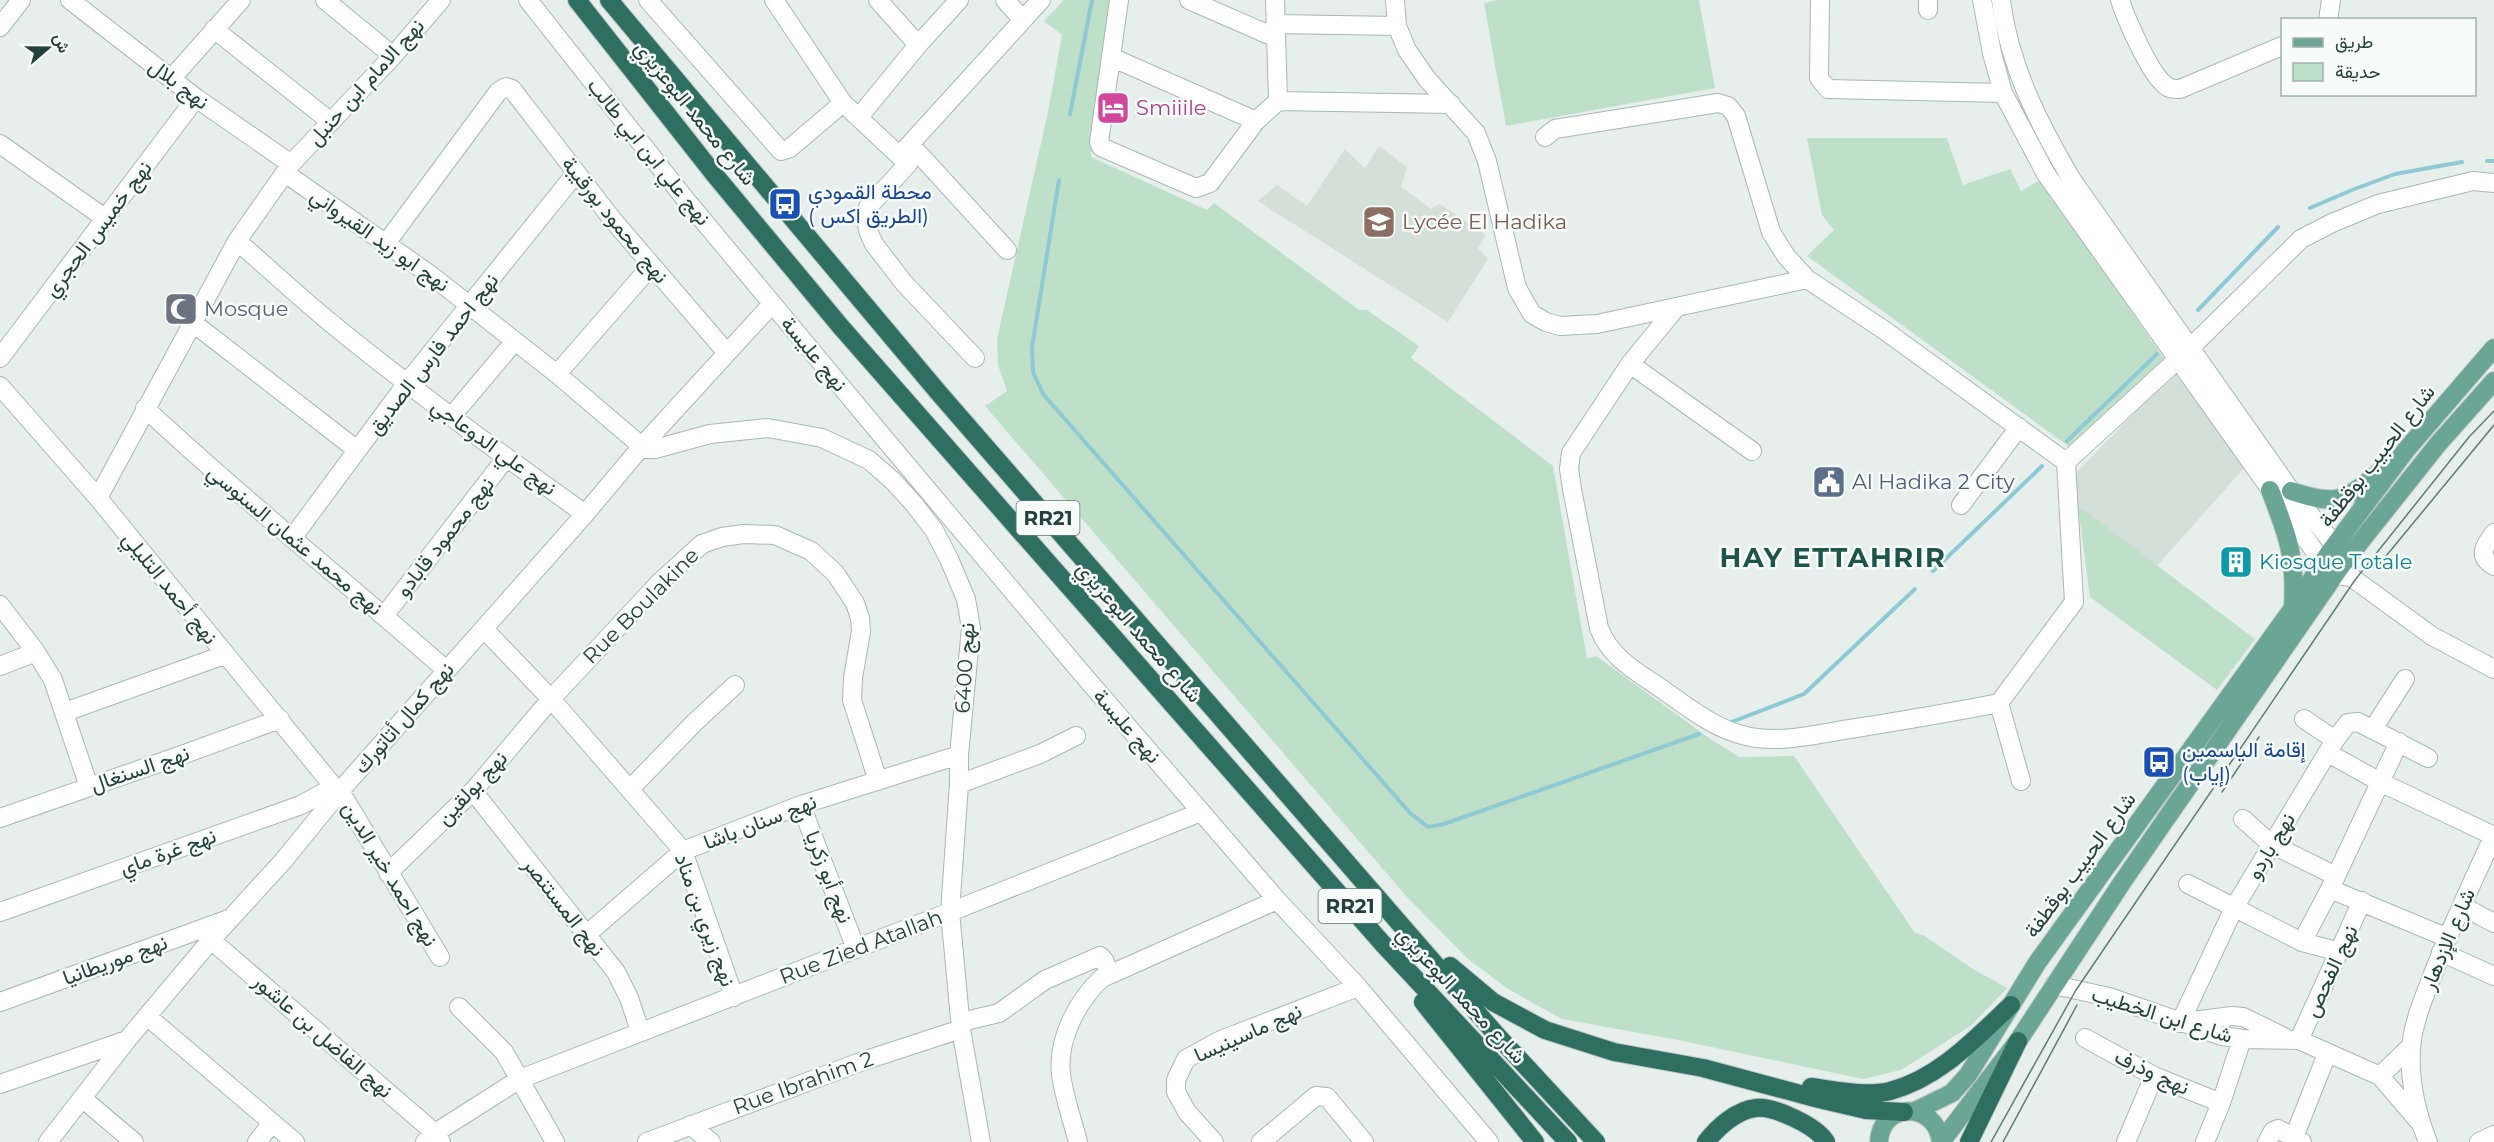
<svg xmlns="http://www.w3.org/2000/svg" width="2494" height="1142" font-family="Montserrat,Vazirmatn,sans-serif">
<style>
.built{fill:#d4dfda}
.green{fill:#bfe0c8}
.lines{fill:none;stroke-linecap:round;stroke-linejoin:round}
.stream{stroke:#8ec9d4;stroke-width:4}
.minor-casing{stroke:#a8b8b2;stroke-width:20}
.major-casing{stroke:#c2cac8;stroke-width:20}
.highway-casing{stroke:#c2cac8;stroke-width:20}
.minor{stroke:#fff;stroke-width:18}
.major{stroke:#6aa596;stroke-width:18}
.highway{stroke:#2f6f62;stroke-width:18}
.tram{stroke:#5f7d75;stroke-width:1.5}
.labels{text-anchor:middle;stroke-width:5;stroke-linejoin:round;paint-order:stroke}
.shield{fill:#f7fbf9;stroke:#637a73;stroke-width:1.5}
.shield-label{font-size:20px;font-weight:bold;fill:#24423a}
.street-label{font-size:21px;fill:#24423a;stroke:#f7fbf9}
.hotel-label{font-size:21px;fill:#b23c85;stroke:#f7fbf9;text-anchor:start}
.transit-label{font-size:21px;fill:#164399;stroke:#f7fbf9;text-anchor:start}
.education-label{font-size:21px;fill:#785e54;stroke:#f7fbf9;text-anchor:start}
.worship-label{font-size:21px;fill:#5b616d;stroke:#f7fbf9;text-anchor:start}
.service-label{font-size:21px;fill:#4e5e75;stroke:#f7fbf9;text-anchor:start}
.culture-label{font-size:21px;fill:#0d838f;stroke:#f7fbf9;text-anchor:start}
.district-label{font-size:27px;font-weight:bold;letter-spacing:1.5px;fill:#1f5548;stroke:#f7fbf9}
</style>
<rect width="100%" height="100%" fill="#e6efeb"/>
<path class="built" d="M1379 146 1407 167 1401 187 1431 209 1440 204 1486 235 1478 248 1488 259 1448 322 1258 201 1277 185 1307 206 1345 149 1365 168Z
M2174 372 2245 467 2156 567 2078 506 2076 473Z"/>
<path class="green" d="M1064 0H1114L1094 117 1091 157 1207 210 1214 203 1359 310H1367L1419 346 1411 358 1553 466 1587 659 1596 656 1709 738 1739 757 1794 756 1915 933 1923 935 1973 969 2007 988 1972 1025 1901 1070 1863 1079 1678 1040 1562 1019 1508 989 1468 959 1407 897 985 406 1007 391 998 365 997 339 1048 112 1062 35 1044 21Z
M1499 0H1699L1715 88 1506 126 1484 3Z
M1807 138H1947L1963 185 2010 169 2021 191 2040 180 2165 360 2071 448 1807 256 1834 230 1822 215Z
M2078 506 2255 639 2217 690 2090 597Z"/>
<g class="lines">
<path class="stream" d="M1070 114 1092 0
M2487 161H2494
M1059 180 1032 347 1033 372 1043 394 1410 813 1428 827 1444 824 1699 734
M2310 208 2352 190 2395 174 2462 162
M2198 310 2278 227
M2067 441 2157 354
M1933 571 2042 466
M1729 723 1804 694 1915 589"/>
<g class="minor-casing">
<path id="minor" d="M70 0 196 98 291 164
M325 0 393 56
M528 0 686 200 884 438 1079 670 1277 900 1358 987 1489 1142
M648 0 781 151 790 148 843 103
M774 0 843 103 908 164 868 207 867 224 869 233 874 244 904 283 975 358
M878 0 918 45
M1005 0 1023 20
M1119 0 1099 142 1101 147 1196 188 1210 183 1256 121 1278 101 1451 104
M1189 0 1274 37
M1275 0 1278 101
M1395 0 1397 26 1407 50 1427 79 1476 133 1487 161 1517 288 1532 314 1546 322 1560 326 1597 324 1807 279
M1820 0 1819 78 1828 89 2003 93
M1928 0V10
M1982 0 1992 53 2003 93 2046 174 2323 563 2335 575 2351 577
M2001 0C2009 66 2039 124 2072 180L2291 491 2345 558
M2120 0C2126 19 2149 71 2163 83 2168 89 2173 89 2180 89L2282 46
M2328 20 2331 0
M1275 24 1397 26
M0 27 21 0
M214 29 331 122
M1111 57 1256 121
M171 79 241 0
M859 117 918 45 959 0
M1545 137 1555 129 1718 103 1728 106 1736 116 1771 232 1786 256 1807 279 1884 330 2066 462
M0 144 106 219
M910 144 1007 250
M900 155 1041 0
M285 173 432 276 557 374 645 449H655L710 434 768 428 822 438 869 460 893 481 914 504 934 530 949 559 966 599 971 628 959 755V784L950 912 961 1029 981 1142
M237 241C267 267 296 294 326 319 410 388 497 451 585 514
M387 242 498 92 506 87 512 89 612 219 727 353
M1675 309 1630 364 1571 453 1569 469 1572 489 1599 628C1610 657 1634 670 1659 687 1685 705 1714 729 1746 736 1780 744 1817 734 1850 729 1900 721 1949 713 1999 703L2074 602 2066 462
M192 322 357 450
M0 358 196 98
M1630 364 1752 451
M557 374 651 266
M0 386 98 498 334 787 340 791 440 957
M145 408C242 499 346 582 446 670
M451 417 514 342
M2066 462 2189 349 2301 239 2332 223 2378 204 2473 181 2494 183
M98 498 237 241 291 164 393 56 441 0
M1961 505 2019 427
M2494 533C2484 547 2477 556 2494 566
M293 537 407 383 576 173
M2351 577 2432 636 2494 669
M0 605 36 652 53 680 89 787
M384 616 506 458
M484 629 551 699 683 851 734 997
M0 666 36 652
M1999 703 2021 781
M65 712 224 655
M2304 719 2335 740
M2373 729 2405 679
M2328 753 2380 782 2494 836
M959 784 1040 754 1076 736
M630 789 694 723 735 685
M473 791 616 972 629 998 640 1031
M801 805 856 949
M0 818 179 756 280 719
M2243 819 2271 844 2336 876
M388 873 473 791 551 699 659 583 702 544 722 537 743 534 775 535 811 551 835 573 855 603 860 618 861 631 853 678 852 700 878 781
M2188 884 2302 942 2340 952
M2330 889 2448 938
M2462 906 2494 923
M0 912 301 805 334 787
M586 935 683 851 801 805 959 755
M211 940 435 1133 441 1142
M2302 942 2330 889 2399 742
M2441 952 2494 976
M2054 985 2109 997 2222 1036 2242 1039 2299 1040 2380 1076 2421 1124
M0 1002 229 919
M459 1007 504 1052 555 1142
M148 1017 295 1142
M961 1022 999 1013 1045 980 1100 956 1104 960 1110 974
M2185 1022 2232 1016 2243 1017 2284 1037
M2180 1023 2234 908 2335 740 2348 723 2358 722 2428 758
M2085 1038 2154 1076 2221 1103
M2299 1040 2362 901
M2380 1076 2411 1046
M0 1084 127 1040
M82 1098 134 1142
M690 1125 711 1142
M2294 1137 2327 1054
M48 1142 127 1040 211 940 284 860 340 791 585 514 642 446 772 304
M257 1142 272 1123
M425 1142 435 1133 520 1079 950 912 1201 812
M647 1142 863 1061 961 1029
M1078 1142C1072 1119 1064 1097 1061 1074 1057 1039 1078 1000 1102 978L1277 900
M1214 1142 1187 1112 1176 1092V1080L1186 1059 1221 1040 1358 987
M1261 1142 1316 1096 1327 1097 1364 1142
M2126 1142 2154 1076
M2205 1142 2221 1103 2242 1039
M2267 1142 2273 1131 2278 1129 2302 1142
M2428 1142C2416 1112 2409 1081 2411 1048 2413 1023 2424 997 2433 974 2451 927 2473 881 2494 835
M2479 1142 2494 1135"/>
</g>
<g class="major-casing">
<path id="major" d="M2270 490C2288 536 2296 557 2293 608
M2291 491C2340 507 2345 500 2383 469
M1915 1111 1952 1093 1968 1075 2037 963 2293 608 2329 553 2406 450 2494 348
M1879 1142C1881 1101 1936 1101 1941 1142
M1941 1142 2018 1041 2123 881 2341 566 2438 444 2494 381"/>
</g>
<g class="highway-casing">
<path id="highway" d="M577 0 714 174 841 327 1383 944 1568 1142
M609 0 938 392 1494 1032 1596 1142
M1450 966 1493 1002 1545 1030 1614 1052 1703 1068 1819 1099 1866 1110 1904 1112
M1423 1002 1535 1142
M1811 1087C1835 1090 1865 1097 1890 1091 1939 1078 1975 1039 2011 1005
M1706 1142C1717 1128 1736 1110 1756 1108 1774 1106 1817 1126 1826 1142
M1969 1142 2018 1041"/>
</g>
<use href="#minor" class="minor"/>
<use href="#major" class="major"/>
<use href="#highway" class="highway"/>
<path class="tram" d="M2377 567 2494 425
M2222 792 2259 737
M1991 1142 2076 990 2355 580 2469 437 2494 411
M2003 1142 2077 1005"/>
</g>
<defs>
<g id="hotel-square" transform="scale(1.725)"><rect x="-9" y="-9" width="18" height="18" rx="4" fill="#d1479c" stroke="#f7fbf9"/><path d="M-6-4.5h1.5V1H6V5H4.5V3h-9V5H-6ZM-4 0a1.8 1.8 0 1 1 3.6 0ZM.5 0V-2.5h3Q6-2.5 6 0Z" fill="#fff"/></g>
<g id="bus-square" transform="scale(1.725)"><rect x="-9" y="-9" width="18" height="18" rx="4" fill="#1a4fb4" stroke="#f7fbf9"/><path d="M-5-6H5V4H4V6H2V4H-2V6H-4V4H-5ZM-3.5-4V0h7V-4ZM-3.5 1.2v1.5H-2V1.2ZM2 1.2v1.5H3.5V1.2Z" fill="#fff"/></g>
<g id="school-square" transform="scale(1.725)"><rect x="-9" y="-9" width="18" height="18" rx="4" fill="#8d6e63" stroke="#f7fbf9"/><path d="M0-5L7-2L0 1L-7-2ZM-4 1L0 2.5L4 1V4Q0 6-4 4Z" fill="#fff"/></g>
<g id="mosque-square" transform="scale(1.725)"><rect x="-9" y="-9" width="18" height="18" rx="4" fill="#6b7280" stroke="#f7fbf9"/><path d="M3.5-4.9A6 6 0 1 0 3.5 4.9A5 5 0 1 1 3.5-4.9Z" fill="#fff"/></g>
<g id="civic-square" transform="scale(1.725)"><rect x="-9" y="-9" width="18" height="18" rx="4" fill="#5c6f8a" stroke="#f7fbf9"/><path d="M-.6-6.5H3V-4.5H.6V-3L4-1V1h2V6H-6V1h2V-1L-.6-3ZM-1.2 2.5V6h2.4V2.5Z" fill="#fff"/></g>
<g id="building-square" transform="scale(1.725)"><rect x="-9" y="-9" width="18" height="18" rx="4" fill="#0f9aa8" stroke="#f7fbf9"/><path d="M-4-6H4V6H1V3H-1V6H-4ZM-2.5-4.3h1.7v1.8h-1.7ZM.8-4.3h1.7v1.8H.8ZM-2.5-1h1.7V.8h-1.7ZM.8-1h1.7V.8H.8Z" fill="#fff"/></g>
</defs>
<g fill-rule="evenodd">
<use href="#hotel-square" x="1113" y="108"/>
<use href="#bus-square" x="785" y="204"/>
<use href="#school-square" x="1379" y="222"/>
<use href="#mosque-square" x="181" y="309"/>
<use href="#civic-square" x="1829" y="482"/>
<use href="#building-square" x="2236" y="562"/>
<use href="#bus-square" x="2159" y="762"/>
</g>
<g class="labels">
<g class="shield">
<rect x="1016.5" y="501" width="63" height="34" rx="4.5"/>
<rect x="1318.5" y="889" width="63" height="34" rx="4.5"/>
</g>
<g class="shield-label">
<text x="1048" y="525">RR21</text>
<text x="1350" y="913">RR21</text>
</g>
<g class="street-label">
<text transform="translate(366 82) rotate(-48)" y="7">نهج الامام ابن حنبل</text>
<text transform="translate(179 84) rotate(37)" y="7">نهج بلال</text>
<text transform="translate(695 113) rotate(51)" y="7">شارع محمد البوعزيزي</text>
<text transform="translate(649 152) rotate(51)" y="7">نهج علي ابن ابي طالب</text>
<text transform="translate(615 220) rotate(51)" y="7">نهج محمود بورقيبة</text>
<text transform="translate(98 229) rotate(-53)" y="7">نهج خميس الحجري</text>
<text transform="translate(380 240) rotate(35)" y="7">نهج ابو زيد القيرواني</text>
<text transform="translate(433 354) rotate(-52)" y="7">نهج احمد فارس الصديق</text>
<text transform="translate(814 354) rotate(50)" y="7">نهج عليسة</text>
<text transform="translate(494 447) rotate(36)" y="7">نهج علي الدوعاجي</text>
<text transform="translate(2377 456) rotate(-52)" y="7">شارع الحبيب بوقطفة</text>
<text transform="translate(445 537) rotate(-52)" y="7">نهج محمود قابادو</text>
<text transform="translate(295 540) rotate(40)" y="7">نهج محمد عثمان السنوسي</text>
<text transform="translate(170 588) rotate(51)" y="7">نهج أحمد التليلي</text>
<text transform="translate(641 606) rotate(-45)" y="7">Rue Boulakine</text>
<text transform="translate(1139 632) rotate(49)" y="7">شارع محمد البوعزيزي</text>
<text transform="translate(965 668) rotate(-87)" y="7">نهج 6400</text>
<text transform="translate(404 718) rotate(-49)" y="7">نهج كمال أتاتورك</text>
<text transform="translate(1127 726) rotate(49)" y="7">نهج عليسة</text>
<text transform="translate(140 769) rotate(-19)" y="7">نهج السنغال</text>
<text transform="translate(472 788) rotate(-47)" y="7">نهج بولقين</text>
<text transform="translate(760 822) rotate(-21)" y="7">نهج سنان باشا</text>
<text transform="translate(2271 846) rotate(-59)" y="7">نهج باردو</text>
<text transform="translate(168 852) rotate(-20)" y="7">نهج غرة ماي</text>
<text transform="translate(2080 865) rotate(-54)" y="7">شارع الحبيب بوقطفة</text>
<text transform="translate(390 874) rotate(59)" y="7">نهج احمد خير الدين</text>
<text transform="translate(829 877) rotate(69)" y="7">نهج أبو زكريا</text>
<text transform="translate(564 907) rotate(52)" y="7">نهج المستنصر</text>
<text transform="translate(705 920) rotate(70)" y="7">نهج زيري بن مناد</text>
<text transform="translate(2448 939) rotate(-67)" y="7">شارع الإزدهار</text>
<text transform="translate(861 947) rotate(-21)" y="7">Rue Zied Atallah</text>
<text transform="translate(115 960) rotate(-20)" y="7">نهج موريطانيا</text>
<text transform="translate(2331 971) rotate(-65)" y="7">نهج الفحص</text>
<text transform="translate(1461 995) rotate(47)" y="7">شارع محمد البوعزيزي</text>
<text transform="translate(2162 1015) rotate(17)" y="7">شارع ابن الخطيب</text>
<text transform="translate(1248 1033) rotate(-24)" y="7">نهج ماسينيسا</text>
<text transform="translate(323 1036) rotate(41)" y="7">نهج الفاضل بن عاشور</text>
<text transform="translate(2152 1072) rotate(25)" y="7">نهج وذرف</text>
<text transform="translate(803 1083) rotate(-20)" y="7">Rue Ibrahim 2</text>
</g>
<g class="hotel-label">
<text x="1136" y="115">Smiiile</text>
</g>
<g class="transit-label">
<text x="808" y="199">محطة القمودي<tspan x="808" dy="24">( الطريق اكس)</tspan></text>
<text x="2182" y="757">إقامة الياسمين<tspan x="2182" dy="24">(إياب)</tspan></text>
</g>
<g class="education-label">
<text x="1402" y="229">Lycée El Hadika</text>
</g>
<g class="worship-label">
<text x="204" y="316">Mosque</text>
</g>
<g class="service-label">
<text x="1852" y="489">Al Hadika 2 City</text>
</g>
<g class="culture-label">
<text x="2259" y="569">Kiosque Totale</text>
</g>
<g class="district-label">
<text x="1833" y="567">HAY ETTAHRIR</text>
</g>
</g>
<rect x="2281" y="18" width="195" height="78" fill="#f7fbf9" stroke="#a3b1ad" stroke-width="1.5"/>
<rect x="2293" y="38" width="30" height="9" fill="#6aa596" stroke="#a3b1ad" stroke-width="1.5"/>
<text x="2335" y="48" font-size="18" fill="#24423a">طريق</text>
<rect x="2293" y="63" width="30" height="18" fill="#bfe0c8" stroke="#a3b1ad" stroke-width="1.5"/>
<text x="2335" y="78" font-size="18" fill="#24423a">حديقة</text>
<g transform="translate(48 48) rotate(70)" stroke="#f7fbf9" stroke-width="4.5" paint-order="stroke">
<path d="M0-4.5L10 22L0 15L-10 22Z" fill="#24423a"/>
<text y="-9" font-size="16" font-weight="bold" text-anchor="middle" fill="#24423a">ش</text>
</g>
</svg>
